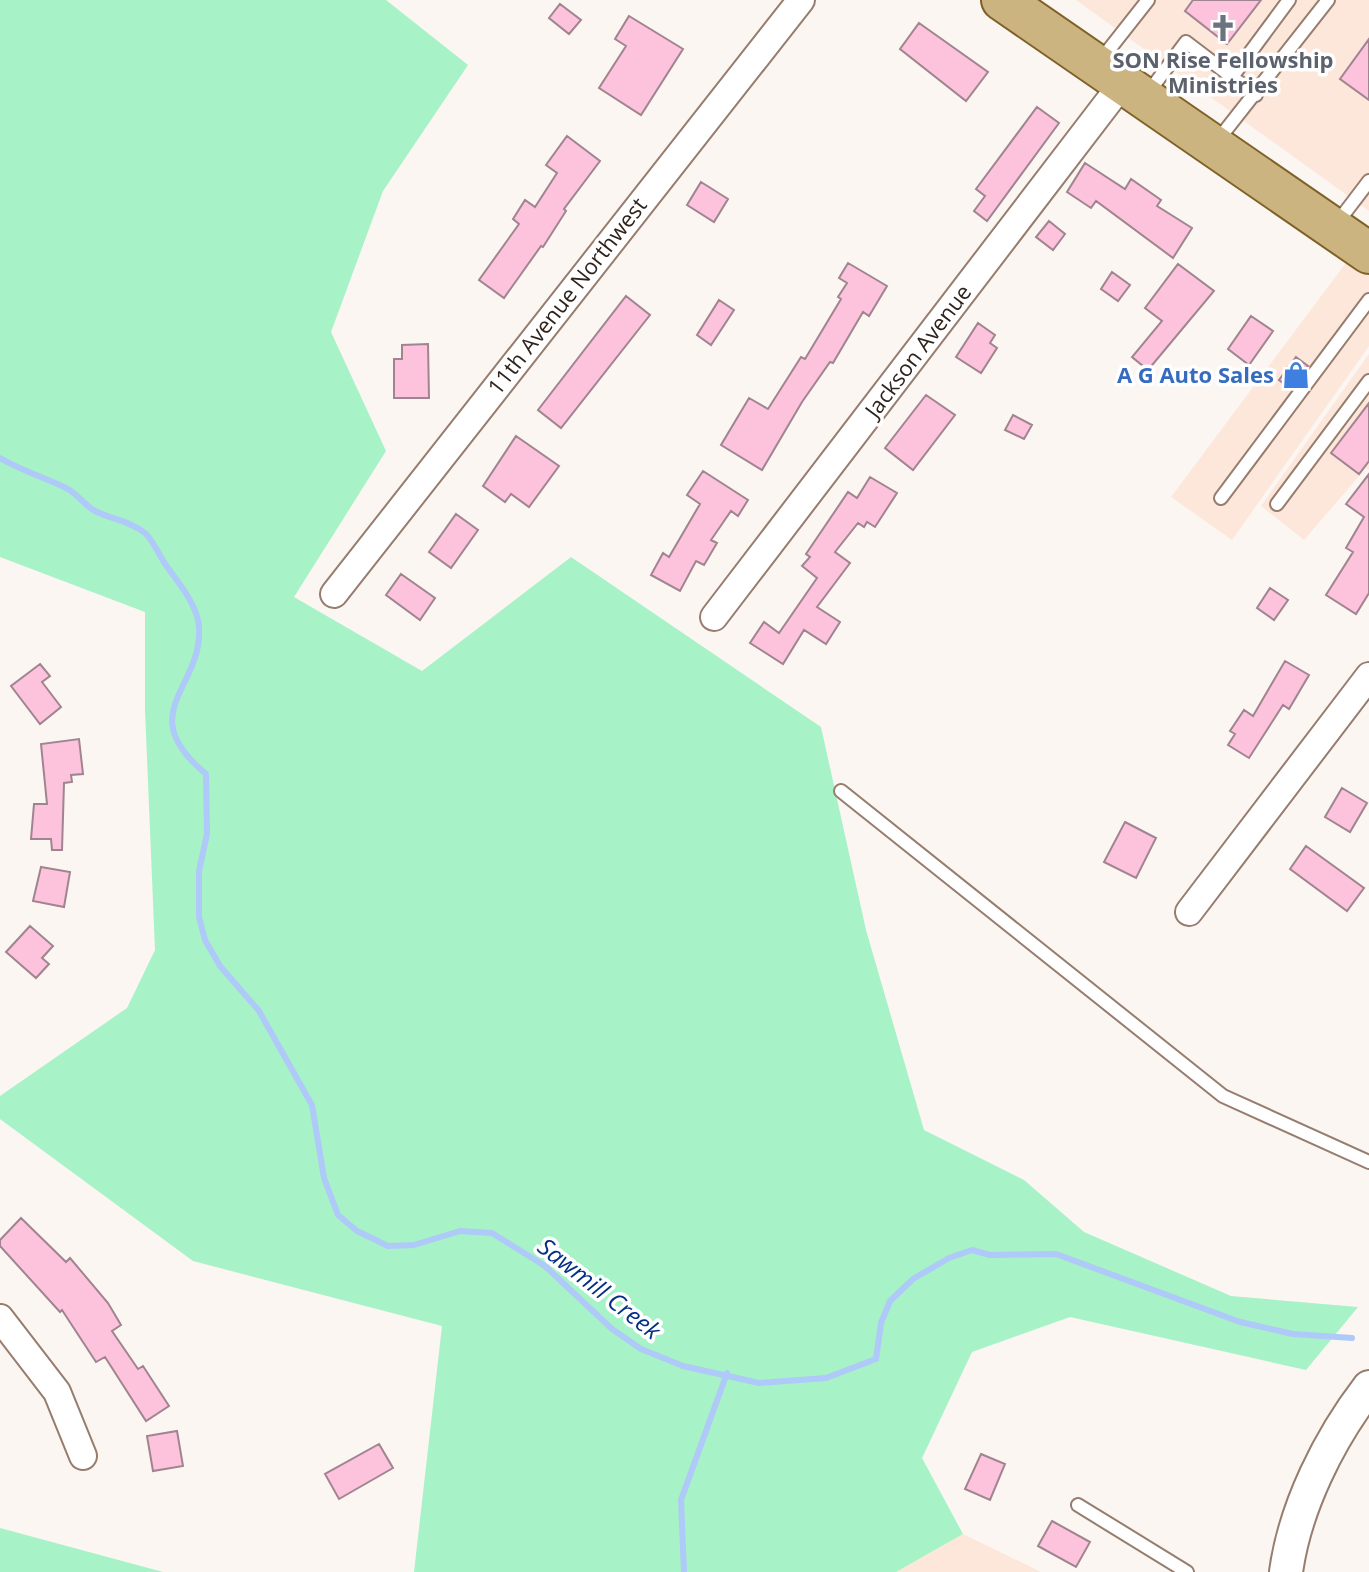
<svg xmlns="http://www.w3.org/2000/svg" width="1369" height="1572" font-family="'Open Sans',sans-serif">
<style>
.built{fill:#fce7da}
.green{fill:#a7f2c7}
.lines{fill:none;stroke-linecap:round;stroke-linejoin:round}
.stream{stroke:#afc9f8;stroke-width:6}
.building{fill:#fdc3dc;stroke:#a0848f;stroke-width:2}
.service-casing{stroke:#967d6e;stroke-width:16}
.minor-casing{stroke:#967d6e;stroke-width:30}
.tertiary-casing{stroke:#967d6e;stroke-width:36}
.primary-casing{stroke:#7f6127;stroke-width:44}
.service{stroke:#fff;stroke-width:12}
.minor{stroke:#fff;stroke-width:26}
.tertiary{stroke:#fff;stroke-width:32}
.primary{stroke:#ccb480;stroke-width:40}
.labels{text-anchor:middle;stroke-width:7;stroke-linejoin:round;paint-order:stroke}
.worship-label{font-size:22px;font-weight:bold;fill:#5b616d;stroke:#fff}
.street-label{font-size:22px;fill:#2e241d;stroke:#fff}
.shop-label{font-size:22px;font-weight:bold;fill:#366cbe;stroke:#fff;text-anchor:end}
.water-label{font-size:24px;font-style:italic;fill:#052f85;stroke:#fff}
</style>
<rect width="100%" height="100%" fill="#fbf6f2"/>
<path class="built" d="M1076 0H1369V211Z
M1369 232V346L1232 540 1171 497Z
M1369 354V470L1366 468 1304 540 1261 506Z
M963 1534 1041 1572H896Z"/>
<path class="green" d="M0 0H386L468 65 383 191 331 332 386 451 294 597 422 671 571 557 821 727 866 930 924 1130 1024 1180 1084 1232 1231 1296 1358 1307 1306 1370 1070 1317 972 1352 922 1458 963 1534 896 1572H414L442 1326 193 1261 0 1119V1096L127 1008 155 950 145 710V612L0 557Z
M0 1528 163 1572H0Z"/>
<g class="lines">
<path class="stream" d="M0 458C22 471 44 477 66 488 77 493 84 505 95 511 111 519 130 521 145 533 154 541 160 558 168 568 180 584 198 607 199 627 203 689 132 712 206 774L207 834 199 871V917L205 940 220 966 259 1011 312 1105 324 1178 338 1215 357 1231 388 1246 414 1245 460 1231 492 1233 545 1266 612 1329 641 1349 683 1366 759 1383 826 1378 876 1359 881 1323 890 1301 913 1279 949 1258 972 1250 990 1255 1056 1254 1240 1322 1293 1334 1352 1338
M684 1572 681 1500 727 1373"/>
</g>
<path class="building" d="M1193 0H1261L1227 44 1185 11Z
M560 4 581 20 569 34 549 18Z
M629 16 683 49 641 115 599 88 626 46 615 39Z
M919 23 988 72 966 101 900 49Z
M1369 39V100L1340 79Z
M1037 107 1059 123 987 221 974 211 985 196 976 189Z
M567 136 600 161 564 209 566 211 543 247 541 246 504 298 479 280 519 224 513 219 525 200 535 207 557 173 546 165Z
M1085 163 1125 189 1131 179 1161 200 1157 206 1192 228 1173 258 1096 201 1091 208 1067 192Z
M701 182 728 199 714 222 687 205Z
M1049 221 1065 234 1053 250 1036 237Z
M848 263 887 286 869 316 863 312 833 363 830 362 802 402 762 470 721 445 749 398 768 409 801 357 805 359 841 299 838 297 847 283 839 278Z
M1178 264 1214 291 1148 370 1132 357 1162 321 1145 308Z
M1112 272 1130 285 1118 301 1101 289Z
M626 296 650 315 561 428 538 410Z
M719 300 734 310 711 345 697 335Z
M1251 316 1273 331 1249 365 1228 349Z
M978 323 995 335 990 343 997 348 981 373 956 357Z
M428 344 429 398H394V359H402V345Z
M1296 357 1308 366 1291 389 1279 380Z
M926 395 955 415 913 470 885 448Z
M1369 403V461L1359 474 1331 453Z
M1013 415 1032 425 1024 439 1005 430Z
M516 436 559 466 529 507 511 494 505 502 483 486Z
M703 471 748 500 738 516 731 511 711 540 717 543 704 565 696 561 680 591 651 575 663 553 669 557 700 504 687 495Z
M1369 474V593L1356 614 1326 595 1353 552 1346 548 1364 517 1346 504Z
M870 477 897 493 875 527 867 522 864 527 858 523 835 552 850 563 817 607 840 622 826 644 804 630 783 664 750 643 764 622 779 633 817 578 802 566 810 557 806 554 848 492 857 498Z
M456 514 478 530 451 568 429 552Z
M401 574 435 598 420 620 386 595Z
M1270 588 1288 600 1274 620 1257 608Z
M1285 661 1309 675 1289 709 1283 705 1249 758 1228 745 1235 734 1230 731 1244 710 1253 716Z
M40 664 50 676 42 682 61 707 40 724 11 686Z
M79 739 83 774 71 775 72 782 64 783 62 850H52L51 839H31L34 804H47L41 744Z
M1342 788 1367 803 1350 832 1325 817Z
M1125 822 1156 838 1136 878 1104 862Z
M1306 846 1364 888 1347 911 1290 869Z
M41 867 70 872 64 907 33 901Z
M30 926 53 946 42 958 49 964 36 978 6 952Z
M21 1218 66 1262 70 1258 108 1303 121 1325 112 1331 138 1369 143 1366 169 1406 146 1421 105 1357 96 1362 62 1310 60 1312 0 1246V1240Z
M177 1431 183 1466 153 1471 147 1436Z
M379 1444 393 1468 339 1499 325 1474Z
M981 1454 1005 1464 990 1500 965 1489Z
M1052 1521 1090 1542 1076 1567 1038 1546Z"/>
<g class="lines">
<g class="service-casing">
<path id="service" d="M1100 61 1148 0
M1232 77 1256 95
M1148 93 1186 42 1232 77 1289 0
M1218 140 1328 0
M1337 223 1369 181
M1221 498 1369 300
M1277 504 1369 381
M841 791 1223 1096 1369 1162
M1078 1505 1187 1572"/>
</g>
<g class="minor-casing">
<path id="minor" d="M334 594 801 0
M714 617 1122 84
M1189 912 1369 676
M0 1318 57 1392 83 1456"/>
</g>
<g class="tertiary-casing">
<path id="tertiary" d="M1286 1572C1295 1507 1329 1439 1369 1387"/>
</g>
<g class="primary-casing">
<path id="primary" d="M1002 0 1369 253"/>
</g>
<use href="#service" class="service"/>
<use href="#minor" class="minor"/>
<use href="#tertiary" class="tertiary"/>
<use href="#primary" class="primary"/>
</g>
<defs>
<g id="church-bare" transform="scale(2.16)"><path d="M-1.2-6h2.4v3.5h3.3v2.4h-3.3V6h-2.4V-.1h-3.3v-2.4h3.3Z" fill="#6b7280" stroke="#fff" stroke-width="2.5" paint-order="stroke"/></g>
<g id="shop-bare" transform="scale(2.16)"><path d="M-5-2.5h2.3a2.7 3.5 0 0 1 5.4 0H5L5.5 6h-11ZM-1.5-2.5h3a1.5 2.3 0 0 0-3 0Z" fill="#3f7fe0" stroke="#fff" stroke-width="2.5" paint-order="stroke"/></g>
</defs>
<g fill-rule="evenodd">
<use href="#church-bare" x="1223" y="28"/>
<use href="#shop-bare" x="1296" y="375"/>
</g>
<g class="labels">
<g class="worship-label">
<text x="1223" y="68">SON Rise Fellowship<tspan x="1223" dy="25">Ministries</tspan></text>
</g>
<g class="street-label">
<text transform="translate(567 296) rotate(-52)" y="8">11th Avenue Northwest</text>
<text transform="translate(918 351) rotate(-53)" y="8">Jackson Avenue</text>
</g>
<g class="shop-label">
<text x="1274" y="383">A G Auto Sales</text>
</g>
<g class="water-label">
<text transform="translate(599 1289) rotate(38)" y="8">Sawmill Creek</text>
</g>
</g>
</svg>
